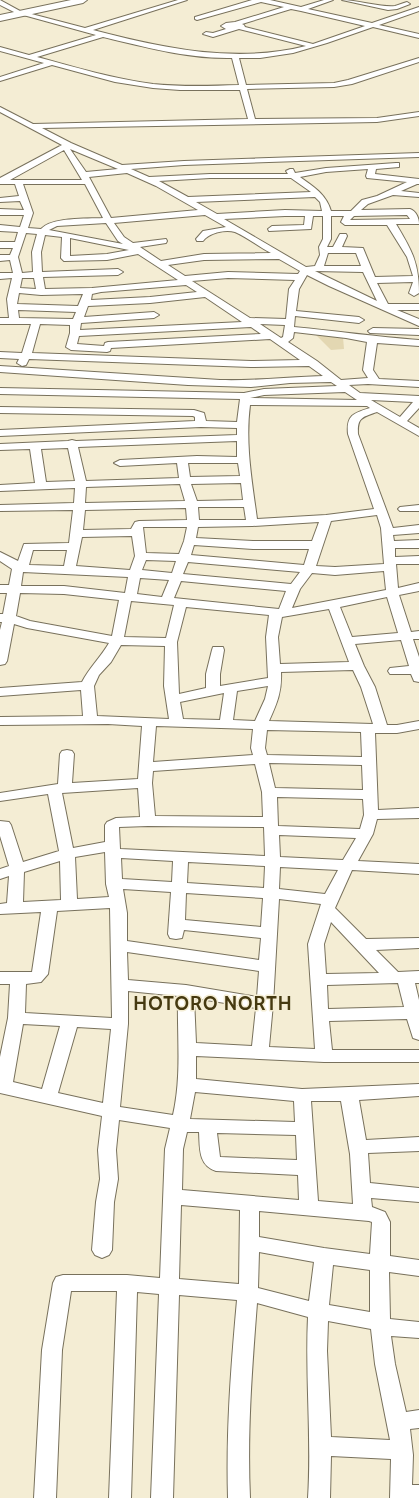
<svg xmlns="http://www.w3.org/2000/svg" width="419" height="1498" font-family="Cabin,sans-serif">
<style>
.green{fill:#e3d7b2}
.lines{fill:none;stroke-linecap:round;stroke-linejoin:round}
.minor-casing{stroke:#78715c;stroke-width:2}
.highway-casing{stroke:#78715c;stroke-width:2}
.minor{fill:#fff;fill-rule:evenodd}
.highway{fill:#fff;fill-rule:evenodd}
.labels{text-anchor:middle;stroke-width:3;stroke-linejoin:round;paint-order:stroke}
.district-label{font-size:19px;font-weight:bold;letter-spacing:1px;fill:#453910;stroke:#f4edd4}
</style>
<rect width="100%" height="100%" fill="#f4edd4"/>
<path class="green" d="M315 334 343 337 344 349 331 350Z"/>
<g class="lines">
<g class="minor-casing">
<path id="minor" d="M0 0 20 11 85 28 178 0H187L93 30C162 48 235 64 306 46L239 29 213 37 203 34 206 32 213 33 226 29 221 26 226 23 235 22 284 7 261 2 197 20 195 19V17L252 0H270L301 7 324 0H333L308 9 372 23 419 7V11L379 25 419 34V38L373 27 327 43 293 53 260 58H239L246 85 334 83 348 80 419 58V62L352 84 334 87 247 89 255 119 377 118 419 112V116L377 122 42 128 71 143 122 165 184 161 419 153V157L184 165 131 169 149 177 210 174H288L286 171 290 169H293L295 173 326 168 396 163H399V167L376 169 375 174 419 179V184H417L401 191 419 193V197L393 195 368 204 361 210 410 209C416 211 419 218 419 224H396C411 249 419 262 419 293L414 296 409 293 413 282 377 283 388 304H419V310H397L419 319V326L329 286 307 275 299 289 296 311 359 317 364 320 359 323 295 316 294 327C336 331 377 337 419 340V346L377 343 373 370 379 379 419 381V387L368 384 349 385 360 393 419 396V408L407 421 419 428V436L377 412C363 417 357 417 358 434L393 528 419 525V533L393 535 394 541 419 540V548H395V557L419 556V564H396L398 588 419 583V591L399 595 411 632 419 631V639H413L419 657V682L414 681 411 674H390L388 671 390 668 409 666 401 640 355 644 364 666 375 687 387 725H397L419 721V729L397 733H375L378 810 419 808V818L377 819 373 834 358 861 419 864V874L352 870 335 908 366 939 419 938V948L376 950 398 972 419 971V983H415L419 1000V1040L413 1038 407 1019 329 1021 332 1050H419V1062H324L196 1056V1079L302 1089 419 1084V1096L359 1100 366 1140 419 1137V1151L368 1153 370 1183 419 1188V1202L371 1198 372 1207 385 1212 390 1222V1256L419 1260V1276L389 1272 390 1319 419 1322V1338L391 1336 395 1364 406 1412 419 1410V1428L410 1429 413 1455 412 1485H419V1498H390L391 1459 331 1456 330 1498H308C312 1438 305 1377 308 1317L257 1303C252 1368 247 1433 250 1498H228C226 1432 231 1366 237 1300L179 1295 173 1498H151L159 1294 137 1292 131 1498H109L117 1291H71L62 1350 56 1498H34L42 1350 53 1283 56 1277 63 1275H127L160 1278 165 1149 170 1128 119 1120 116 1150 118 1179 114 1202 112 1250 109 1255 102 1258 95 1255 92 1250 96 1202 100 1179 98 1150 102 1116 0 1093V1057L8 1018 10 984H0V972H32L41 912 0 914V904L7 903 9 876 0 879V869L9 866 0 836V821L9 822 11 825 23 862 59 851 48 794 0 801V793L58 784 60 754 62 751 67 750 72 751 74 754 72 783 138 779 142 726 108 724 0 725V717L83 716 81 690 0 696V688L82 682C89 668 101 657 109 643L27 628 14 624 7 661 5 664 0 665V630L2 622H0V614H3L7 593H0V585H9L12 569 0 561V552L18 561 24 544 69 543 73 510 0 511V505L74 503 75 488 0 491V485L35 483 30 449 0 450V444L68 441 72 440 76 441 237 435V428L201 427 0 436V430L195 421V417L193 416 0 413V407L194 410 204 413 206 421 237 422 240 399 0 394V388L244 393 264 389 337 386 331 382 290 383 251 387 188 385 0 372V366L220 380C254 381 288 377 323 376L309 366 251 367 29 359 26 365 22 366 17 363 19 359 0 358V352L22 353 31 324H0V318H9L7 299 12 278 0 279V273H13L10 260 0 261V255H10L13 248H0V242H15L18 232 0 231V225L20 227 24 215H0V209L24 210 20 201 0 202V198L19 196 15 184H0V178L62 145 0 112V107L33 124 248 119 240 90H180L153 88 115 82 52 65 0 81V77L44 63 0 51V47L29 55 96 35 16 13 0 5ZM291 9 301 11 365 26 313 44 245 27 244 25 242 24ZM103 37C145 47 189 59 232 58L239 85C211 86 182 87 153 84 114 79 75 67 37 57ZM70 149 118 169 86 172ZM64 150 82 180H10ZM368 169 366 176 367 178 407 182 377 196 362 200 351 211H331C326 194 314 187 300 177L326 172ZM127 173 156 186 198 210 111 218 89 177ZM210 178H291L311 192 188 197 159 181ZM23 184H85L103 218C86 219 52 217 41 229L28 228 33 213ZM315 197 320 202 322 211 285 210 217 214 196 202ZM205 215 226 227 203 231 196 239 197 241H203C209 233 225 229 235 232 247 237 259 247 271 253L204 254 161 261 140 247 166 243 167 241 166 239 133 243 124 237 114 223ZM407 215 410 219 350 220 354 216ZM285 216H305L304 225 272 226 268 229 269 231 311 229 313 216H323V239L319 247 320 255 315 266 306 267 224 219ZM331 216H344L341 222 345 225H387L407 257 413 276 375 277 363 248 342 247 347 236 346 234H340L333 247H327L331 239ZM106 223 118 241 123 244 49 230 57 226ZM26 233 37 234 32 252 33 272 22 273 18 257ZM45 235 62 237 61 258 64 261 107 260 138 254 178 280 92 288 45 289 43 277 118 275 123 272 118 269 42 272 41 252ZM70 238 129 250 107 254 70 256ZM328 253H356L361 266H324ZM279 259 300 271 298 274 228 272 185 276 168 265 204 260ZM315 271 363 272 377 301ZM22 278H34L36 289 20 288ZM228 278 295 280 289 289 286 319 250 318 192 281ZM186 285 197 292 150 297 91 300 92 294 101 292ZM19 293 41 295 83 294 78 306 17 304ZM205 297 242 322 80 330 81 323 154 318 159 315 154 312 84 317 88 306 150 303ZM18 310 76 312 73 319 19 318ZM40 324 70 325V333L66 347 71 350 107 352 110 351 111 348 270 339 300 360 251 361 32 353ZM260 324 285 325 283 337 281 338ZM251 327 261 334 108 342 105 343 104 346 77 344 79 336ZM294 332 346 338 367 342 363 370 368 378 341 380 317 361 288 342 293 338ZM345 392 357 400 250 398 264 395ZM371 400 413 402 400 417ZM250 405 367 406 370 408C354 413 346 415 348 434L374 509 326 515 257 519C252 481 245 444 250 405ZM237 441V457L197 456 120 460 114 463 120 466 177 463 179 478 86 481 78 447ZM68 448 75 481 46 482 41 449ZM188 463H238L240 476 190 477ZM241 483 243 500 197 501 191 484ZM180 484 185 501 85 503 86 487ZM198 507H244L246 520H199ZM186 508 187 520 139 521 135 522 131 529 83 530 85 510ZM377 515 381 528 384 564 335 567 316 566 331 521ZM319 522 312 541H253L196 538 198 527 252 526ZM143 527H187L184 541 179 554 146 553ZM132 536 135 556 130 570 76 566 82 537ZM194 545 253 549H309L304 565 191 555ZM33 550H67L64 566 29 565ZM146 560 176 561 172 573 142 570ZM188 562 300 572 291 584 183 574ZM384 571 386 590 292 608 300 589 312 573 335 575ZM23 572 128 577 125 593 64 586H21ZM140 578 169 580 162 597 137 594ZM181 581 286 591 279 609 174 598ZM20 593 64 594 119 600 112 636 30 621 16 616ZM387 597 398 633 352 637 340 607ZM131 601 174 605 166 638 124 637ZM186 607 269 615 266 637 268 678 220 686V674L224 650 223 647H213L212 650 206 674V688L179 694 177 642ZM329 609 349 662 280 664 278 637 282 617ZM121 645 165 646 164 686 169 719 97 716 94 686 99 675 111 662ZM353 670 361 687 373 724 269 721C277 703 282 692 281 672ZM268 686 265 699 255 721 233 720 237 691ZM224 693 220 720 183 719 180 702ZM156 726 253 729 251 748 253 755 153 762ZM267 730 361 732 362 757 267 755 265 748ZM269 763 362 765 363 790 275 788ZM255 764 262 792 263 817 155 816 152 783 153 771ZM138 788 140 817 116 818 107 822 105 825V842L73 848 62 793ZM277 797 363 799 364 815 360 829 278 826ZM148 826 264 827 265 856 120 849 119 827ZM279 835 356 838 343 860 280 857ZM105 852 106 884 109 897 77 899 75 857ZM121 858 173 861 172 882 122 879ZM60 861 61 900 23 902 24 872ZM188 862 265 866 264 888 187 883ZM280 867 338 870 325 894 279 889ZM123 889 171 892 168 934 170 938 176 939 182 938 184 930 261 938 259 960 127 941V913ZM186 893 263 898 261 927 185 920ZM279 899 321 904 308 944 315 1049 269 1047 273 1004ZM110 908 112 1018 25 1013 26 984 41 982 48 974 57 911ZM331 922 379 973 326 974 324 944ZM127 952 259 971 257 997 186 985 128 980ZM398 983 404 1007 328 1009 327 985ZM128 991 178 996C177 1037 182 1075 173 1115L120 1107 128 1024ZM194 998 256 1008 252 1046 196 1043ZM23 1024 60 1026 42 1089 13 1082ZM77 1027 111 1029 103 1103 58 1093ZM195 1092 294 1101 295 1122 190 1119ZM311 1101H341L350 1154 353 1204 318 1201ZM187 1132H199C200 1148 198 1165 216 1171L298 1175 299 1200 182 1190 183 1149ZM217 1133 296 1135 297 1160 220 1157ZM181 1205 240 1210 239 1284 179 1279ZM259 1211 369 1221 372 1222 370 1254 324 1248 259 1237ZM259 1252 314 1262 309 1301 258 1288ZM333 1265 370 1270V1312L329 1305ZM328 1321 371 1329 375 1364 390 1440 331 1437 327 1351Z
M342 0C357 0 383 8 395 6 399 5 403 3 407 2L410 4 397 9 388 10Z
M373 328 419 329V335L370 333 368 331Z
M419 505V511H400L398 509 400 507Z"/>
</g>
<g class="highway-casing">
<path id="highway" d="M71 0H87L83 3 0 21V15Z"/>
</g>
<use href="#minor" class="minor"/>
<use href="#highway" class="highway"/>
</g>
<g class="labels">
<g class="district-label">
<text x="213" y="1010">HOTORO NORTH</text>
</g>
</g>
</svg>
